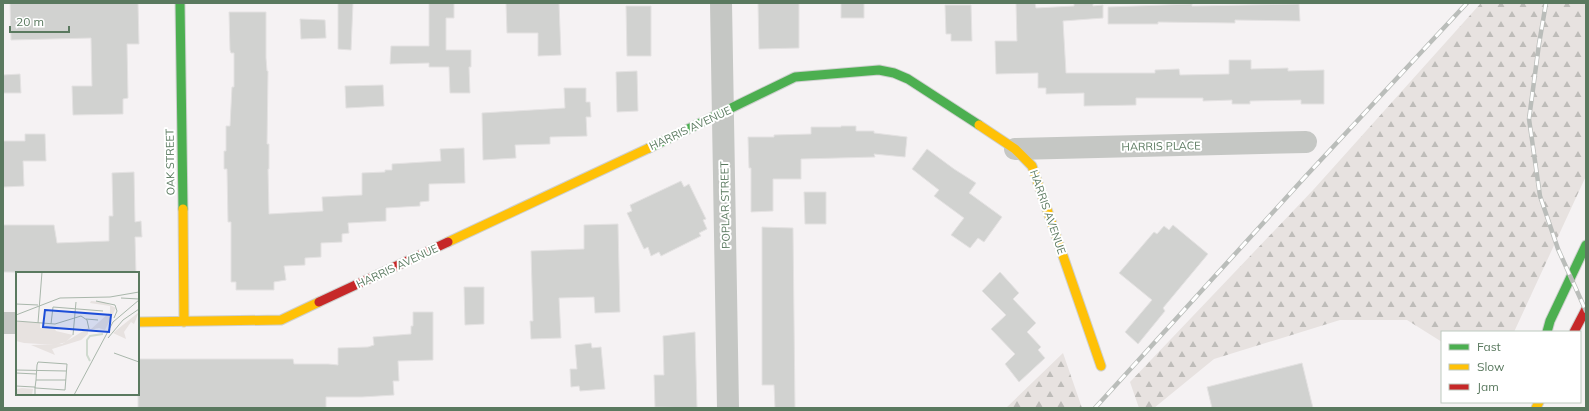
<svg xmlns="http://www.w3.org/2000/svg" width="1589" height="411" font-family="Mulish,sans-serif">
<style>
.forest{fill:url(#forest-firs)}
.building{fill:#d1d2d0;stroke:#e4e2e2}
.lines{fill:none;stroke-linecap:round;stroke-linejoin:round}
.fast-casing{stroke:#ced0ce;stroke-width:11}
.slow-casing{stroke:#ced0ce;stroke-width:11}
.jam-casing{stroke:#ced0ce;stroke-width:11}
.street{stroke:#c5c7c4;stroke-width:22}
.fast{stroke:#4caf50;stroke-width:9}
.slow{stroke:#ffc107;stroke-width:9}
.jam{stroke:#c62828;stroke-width:9}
.rail-casing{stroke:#babdba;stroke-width:4.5}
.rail{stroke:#fff;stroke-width:3;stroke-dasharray:9;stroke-linecap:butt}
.labels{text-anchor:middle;stroke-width:4;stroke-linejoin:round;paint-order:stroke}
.street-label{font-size:11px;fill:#5a795f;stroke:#fff}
.inset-river{fill:none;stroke:#d0dacf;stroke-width:2}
.inset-road{fill:none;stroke:#a9b7ab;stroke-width:1}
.view{fill:#1d4ed8;fill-opacity:0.15;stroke:#1d4ed8;stroke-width:2}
.inset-edge{fill:none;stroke:#5a795f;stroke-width:2}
</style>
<defs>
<pattern id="forest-firs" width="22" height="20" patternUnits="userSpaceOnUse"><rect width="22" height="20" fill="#e7e2e0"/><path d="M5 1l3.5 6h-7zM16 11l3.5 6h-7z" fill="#bebcb9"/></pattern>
</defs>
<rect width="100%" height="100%" fill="#f5f2f3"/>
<path class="forest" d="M1481 3H1586V176L1514 332H1442V342L1407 320H1340L1214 359 1154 408H1139L1130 382 1314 189Z
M1063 353 1082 408H1006Z"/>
<path class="building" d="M10 3H138L139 44H127L128 98 123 99V114L73 115 72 86H92L91 38 11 40Z
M338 3H353L351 50 338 49Z
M429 3H454V18H446V50H471V67H469L470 93H450L449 67H429V63L390 64 391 46H429Z
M506 3H559L561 55 538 56V33H507Z
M758 3H799V48L759 49Z
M841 3H864V18H841Z
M1016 3H1035L1036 8 1074 6V3H1093V6L1103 5V18L1063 21 1066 73H1155V70L1179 69 1180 75 1229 74V60H1251V69L1288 68V71L1324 70V104H1301V100L1250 101V104H1232V100L1203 101V98H1136V105L1084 106V93L1046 94V88H1038V73L996 74 995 41H1017Z
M1192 4V6L1299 4 1300 21 1235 20V23L1158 22V24H1108V7Z
M945 5H971L972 41H951V34H946Z
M626 6H651V56H627Z
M229 12H266V58L267 71H268L267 144H269V169H268L269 214 323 211 322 197 362 195V173L385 172V170H392V164L441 161 440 149 464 148 465 183 429 184V201L420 202V206L386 208V221L348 223 349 233 342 234V242L321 243V257L305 258V265L284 266 286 280 274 282V290H236V282H231V222H228L227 169H224V151H226V126H230L232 87H234V53H231L230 50Z
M300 19 325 20 326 38 301 39Z
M637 71 638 111 617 112 616 72Z
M20 74 21 93H3V75Z
M383 85 384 106 346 108 345 86Z
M564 88H586V102H590L591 117H586L587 136 550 137V144L515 145 516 158 483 160 482 113 565 108Z
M841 126H856V131H874V133L907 137 905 157 874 154 875 157 801 159V179H773V211L751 212V168H749L748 137H774V135L811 134V127H841Z
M25 134H45L46 161H23L24 186 3 187V141H25Z
M927 149 954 169 976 183 969 193 1002 217 984 242 978 238 970 248 951 235 964 218 934 196 939 190 912 169Z
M134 172 135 222 141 221 142 237H135L136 273 3 272V225H54L57 243 109 241V216H113L112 173Z
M681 181 684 187 689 184 706 219 703 220 707 229 699 233 701 236 661 256 659 252 651 256 648 247 644 249 627 213 632 211 630 205Z
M804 192H826V224H805Z
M618 224 620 312 595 313 594 297 559 298 561 338 531 339 530 321H533L531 251 584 249V225Z
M1173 225 1208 254 1163 308 1165 311 1138 344 1125 332 1152 300 1119 273 1154 232 1157 234 1164 226 1169 230Z
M762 227 793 228 795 408H775L774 385H762Z
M1000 272 1019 293 1013 299 1036 323 1027 332 1041 347 1038 350 1045 358 1019 382 1005 364 1015 354 991 329 1006 315 982 291Z
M464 287H484V324L465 325Z
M413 312H433V360L398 361 399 381H393L394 395 362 397H326V408H138V359H293L294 364H328L338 365V348L368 347 374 345 373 337 411 334V326H413Z
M695 332 697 408 655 407 654 375H664L663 336Z
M591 343 592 348 601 347 605 389 580 391 579 386 571 387 570 369H577L575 345Z
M1302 363 1313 408H1212L1207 387Z"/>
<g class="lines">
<g class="fast-casing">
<path id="fast" d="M180 3 183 209
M649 148 795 77 879 70 894 73 908 79 979 125
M1547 332 1550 321 1586 245"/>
</g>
<g class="slow-casing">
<path id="slow" d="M979 125 1015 149 1032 166 1101 366
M183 209 184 322
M448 242 649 148
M138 322 281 320 319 302
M1536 408 1539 402"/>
</g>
<g class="jam-casing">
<path id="jam" d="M319 302 448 242
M1574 332 1586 309"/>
</g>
<path class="street" d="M721 3 728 408
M1015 149 1306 142
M3 323H17"/>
<use href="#fast" class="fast"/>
<use href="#slow" class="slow"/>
<use href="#jam" class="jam"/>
<g class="rail-casing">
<path id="rail" d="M1546 3 1539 44 1529 119 1540 196 1558 249 1586 311
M1095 408 1305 177 1467 3"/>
</g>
<use href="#rail" class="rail"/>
</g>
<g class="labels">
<g class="street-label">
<text transform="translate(690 128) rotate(-25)" y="4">HARRIS AVENUE</text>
<text transform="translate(1161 146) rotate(-1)" y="4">HARRIS PLACE</text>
<text transform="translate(170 162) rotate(-91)" y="4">OAK STREET</text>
<text transform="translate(725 205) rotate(-91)" y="4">POPLAR STREET</text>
<text transform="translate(1048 212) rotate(71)" y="4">HARRIS AVENUE</text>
<text transform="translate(397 266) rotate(-25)" y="4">HARRIS AVENUE</text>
</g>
</g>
<g transform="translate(16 272)">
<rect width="123" height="123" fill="#f5f2f3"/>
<path d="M75 29 88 30 100 36 89 58 83 56 74 58 93 41 94 43V34L74 31ZM123 40 118 52 115 50 108 60 110 67 97 61ZM72 56V62L65 68 36 77 39 83 15 73 46 72Z" fill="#e7e2e0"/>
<path d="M0 49 24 51V56L39 57 40 59 57 63 50 70 40 73 8 71 0 69Z" fill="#e7e2e0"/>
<path d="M1 59 15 60 14 66 1 65ZM34 61H45V69L46 62 53 64 48 70 34 71ZM6 116 17 117 16 123H0V117Z" fill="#e7e2e0"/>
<path class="inset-river" d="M74 89 71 83V68L74 64 87 62"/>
<path class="inset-road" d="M105 26 123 27M80 29 99 33 101 39 98 46M0 32 22 33M0 43 44 26 94 25 123 20M70 47 82 48M0 49 39 52 65 44 71 48 73 57M22 51 26 0M35 52 37 35 87 39M57 63 60 30M92 66 107 48 123 37M98 81 123 90M0 98 50 99M0 101 20 102M20 108H50M0 114 18 115H19V116H20L49 118 51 92 22 90 21 93 20 108 19 116V123M58 123 97 50 123 28"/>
<path class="view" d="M29 38 95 43 93 60 27 55Z"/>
<rect width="123" height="123" class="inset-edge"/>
</g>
<rect width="1589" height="411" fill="none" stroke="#5a795f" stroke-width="8"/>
<rect x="1441" y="331" width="140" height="72" fill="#ffffff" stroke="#bdc9bf"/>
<rect x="1449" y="344" width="20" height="6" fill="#4caf50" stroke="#bdc9bf"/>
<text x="1477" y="351" font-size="12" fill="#5a795f">Fast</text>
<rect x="1449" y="364" width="20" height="6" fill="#ffc107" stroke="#bdc9bf"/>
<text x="1477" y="371" font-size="12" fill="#5a795f">Slow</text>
<rect x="1449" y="384" width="20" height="6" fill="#c62828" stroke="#bdc9bf"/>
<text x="1477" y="391" font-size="12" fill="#5a795f">Jam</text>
<path d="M10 26v6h59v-6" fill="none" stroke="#5a795f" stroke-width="2"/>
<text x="16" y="26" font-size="12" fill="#5a795f" stroke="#ffffff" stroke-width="3" paint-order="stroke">20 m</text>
</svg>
